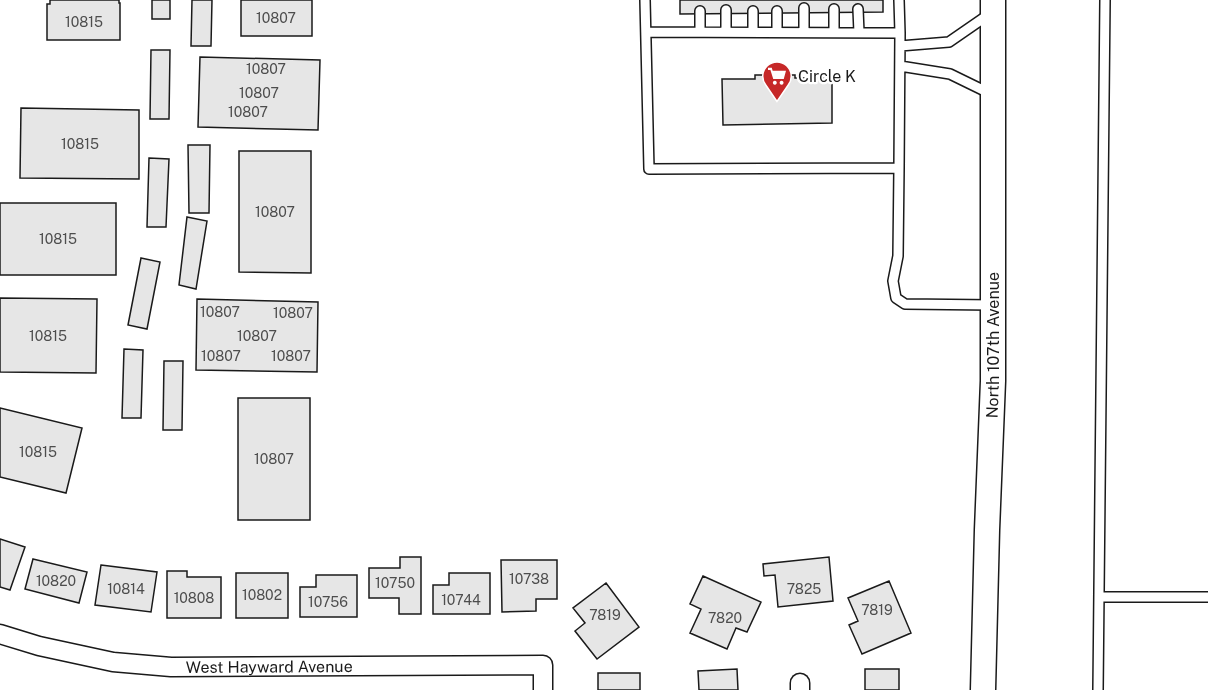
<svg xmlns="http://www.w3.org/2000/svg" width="1208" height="690" font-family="'Public Sans',sans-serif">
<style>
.building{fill:#e6e6e6;stroke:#1a1a1a;stroke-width:1.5}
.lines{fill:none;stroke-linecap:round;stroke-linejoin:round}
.service-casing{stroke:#1a1a1a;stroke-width:12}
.minor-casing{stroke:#1a1a1a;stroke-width:21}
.tertiary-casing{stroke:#1a1a1a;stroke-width:27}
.service{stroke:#fff;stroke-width:9}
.minor{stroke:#fff;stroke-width:18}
.tertiary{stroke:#fff;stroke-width:24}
.labels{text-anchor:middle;stroke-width:4.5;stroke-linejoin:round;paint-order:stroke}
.number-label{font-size:14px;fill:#4d4d4d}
.poi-label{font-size:16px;fill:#1a1a1a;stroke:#fff;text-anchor:start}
.street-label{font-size:16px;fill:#1a1a1a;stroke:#fff}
</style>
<rect width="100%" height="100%" fill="#fff"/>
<path class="building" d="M50 0H119V3H120V40H47V4H50Z
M152 0H170V19H152Z
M192 0H212L211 46H191Z
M241 0H312V36H241Z
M680 0H883V12L680 14Z
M151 50H170L169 119H150Z
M200 57 320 60 318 130 198 127Z
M755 75H795V78H832V123L723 125 722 79H755Z
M21 108 139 110V179L20 178Z
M188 145H210L209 213H189Z
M239 151H311V273L239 272Z
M149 158 169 159 166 227H147Z
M0 203H116V275H0Z
M187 217 207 221 196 289 179 285Z
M141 258 160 262 147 329 128 325Z
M0 298 97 299 96 373 0 372Z
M197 299 318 302 317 372 196 370Z
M124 349 143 350 141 418H122Z
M164 361H183L182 430H163Z
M238 398H310V520H238Z
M0 408 82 428 66 493 0 477Z
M0 539 25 547 10 590 0 587Z
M400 557H421V614H399V598H369V568H400Z
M829 557 833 601 778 607 775 575 764 576 763 564Z
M33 559 87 572 79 603 25 589Z
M501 560H557V599H536V611L502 612Z
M101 565 157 572 151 612 95 605Z
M167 571H187V577H221V618H167Z
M236 573H288V618H236Z
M449 573H490V614H433V585H449Z
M316 575H357V617H300V587H316Z
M703 576 761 602 747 632 736 628 727 649 690 633 701 609 690 604Z
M889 581 911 633 862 654 849 625 858 621 848 598Z
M606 583 639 627 597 659 575 631 585 623 573 608Z
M737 669 738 690H699L698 671Z
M865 669H899V690H865Z
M598 673H640V690H598Z"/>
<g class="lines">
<g class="service-casing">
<path id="service" d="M645 0 649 169 899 168 898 256 893 281 896 298 905 304 993 305
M899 0 900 33
M804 8V32
M834 9V33
M858 9 859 33
M726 10V32
M700 11V32
M777 11V32
M646 32 900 33 899 168
M753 32V11
M900 46 949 42 991 13
M900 66 950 74 991 94
M1099 597H1208
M1098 690 1105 0"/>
</g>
<g class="minor-casing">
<g id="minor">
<path id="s1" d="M0 634 39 646 113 662 171 667 543 665V690"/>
<path d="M800 683V690"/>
</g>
</g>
<g class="tertiary-casing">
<g id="tertiary">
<path id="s2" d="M983 690 987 530 993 381V0"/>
</g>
</g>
<use href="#service" class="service"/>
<use href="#minor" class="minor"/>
<use href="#tertiary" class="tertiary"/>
</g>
<defs>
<g id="supermarket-pin" transform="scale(1.5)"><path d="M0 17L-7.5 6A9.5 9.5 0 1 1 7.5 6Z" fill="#c62828" stroke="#fff"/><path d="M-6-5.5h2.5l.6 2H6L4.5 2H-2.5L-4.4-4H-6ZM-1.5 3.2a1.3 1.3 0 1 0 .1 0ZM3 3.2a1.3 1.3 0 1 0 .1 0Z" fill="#fff"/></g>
</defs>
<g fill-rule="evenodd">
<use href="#supermarket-pin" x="777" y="76"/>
</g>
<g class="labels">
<g class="number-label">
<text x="276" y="23">10807</text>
<text x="84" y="27">10815</text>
<text x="266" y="74">10807</text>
<text x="259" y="98">10807</text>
<text x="248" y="117">10807</text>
<text x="80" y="149">10815</text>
<text x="275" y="217">10807</text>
<text x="58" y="244">10815</text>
<text x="220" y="317">10807</text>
<text x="293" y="318">10807</text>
<text x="48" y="341">10815</text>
<text x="257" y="341">10807</text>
<text x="221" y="361">10807</text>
<text x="291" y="361">10807</text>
<text x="38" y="457">10815</text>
<text x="274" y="464">10807</text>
<text x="529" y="584">10738</text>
<text x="56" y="586">10820</text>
<text x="395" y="588">10750</text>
<text x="126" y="594">10814</text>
<text x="804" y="594">7825</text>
<text x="262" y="600">10802</text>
<text x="194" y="603">10808</text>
<text x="461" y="605">10744</text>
<text x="328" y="607">10756</text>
<text x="877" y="615">7819</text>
<text x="605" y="620">7819</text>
<text x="725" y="623">7820</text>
</g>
<g class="poi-label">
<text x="798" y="82">Circle K</text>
</g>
<g class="street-label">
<text dy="6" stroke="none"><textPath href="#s2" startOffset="345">North 107th Avenue</textPath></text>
<text dy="6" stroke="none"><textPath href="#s1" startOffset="273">West Hayward Avenue</textPath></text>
</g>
</g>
</svg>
